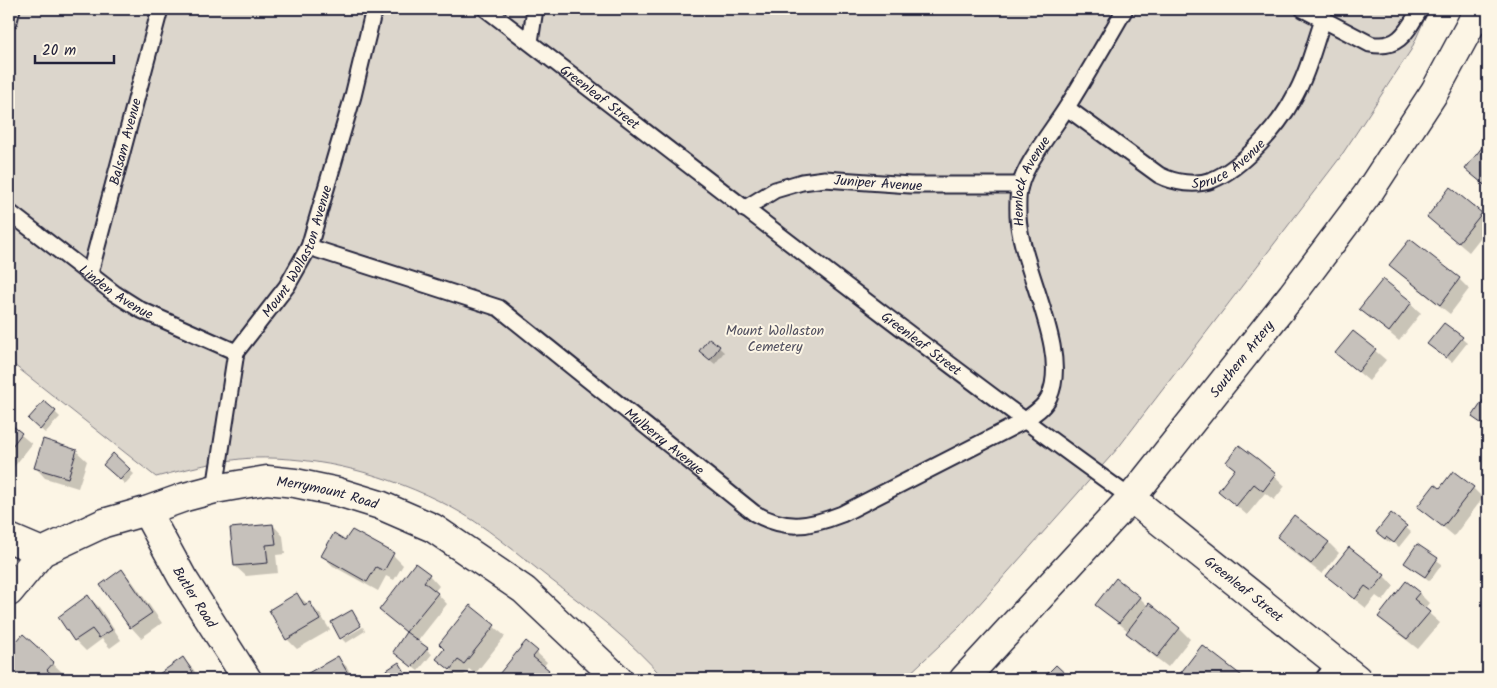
<svg xmlns="http://www.w3.org/2000/svg" width="1497" height="688" font-family="Kalam,sans-serif">
<style>
.green{fill:#dcd6cc;stroke:#7f7c84}
.shadow{fill:#0003}
.building{fill:#c6c1bb;stroke:#22223b}
.lines{fill:none;stroke-linecap:round;stroke-linejoin:round}
.service-casing{stroke:#22223b;stroke-width:19}
.minor-casing{stroke:#22223b;stroke-width:31}
.tertiary-casing{stroke:#22223b;stroke-width:31}
.primary-casing{stroke:#22223b;stroke-width:31}
.service{stroke:#fcf5e5;stroke-width:15}
.minor{stroke:#fcf5e5;stroke-width:28}
.tertiary{stroke:#fcf5e5;stroke-width:28}
.primary{stroke:#fcf5e5;stroke-width:28}
.labels{text-anchor:middle;stroke-width:4;stroke-linejoin:round;paint-order:stroke}
.street-label{font-size:14px;fill:#22223b;stroke:#fcf5e5}
.park-label{font-size:14px;fill:#504f5f;stroke:#fcf5e5}
</style>
<rect width="100%" height="100%" fill="#fcf5e5"/>
<filter id="ink" filterUnits="userSpaceOnUse"><feTurbulence type="fractalNoise" baseFrequency=".02" numOctaves="2"/><feDisplacementMap in="SourceGraphic" scale="10" xChannelSelector="R" yChannelSelector="G"/><feConvolveMatrix kernelMatrix="1 2 1 2 8 2 1 2 1" color-interpolation-filters="sRGB"/></filter>
<g filter="url(#ink)">
<path class="green" d="M9 9H1429L1411 50 1339 159 1118 448 960 626 904 679H664C631 640 590 610 550 579 519 555 484 524 449 506 390 475 320 456 252 458 220 460 187 469 156 477L9 361Z"/>
<path class="shadow" d="M1483 148 1488 152V189L1466 169Z
M1481 214 1488 220V228L1469 252 1439 227Z
M1391 265 1459 279 1469 289 1450 314 1401 275Z
M1383 281 1421 313 1399 341 1361 309Z
M1444 324 1467 343 1452 362 1434 348Z
M1353 332 1386 360 1369 381 1336 353Z
M709 339 724 352 715 364 705 356Z
M1488 396V430L1474 417Z
M55 412 60 417 45 433 35 424Z
M9 425 32 444 13 468 9 466Z
M76 451 87 461 78 488 45 478 35 467Z
M113 455 134 474 125 484 105 465Z
M1258 460 1285 486 1274 500 1265 493 1247 515 1219 491 1236 470 1227 462Z
M1473 488 1483 498 1454 536 1418 506Z
M1391 515 1411 532 1399 547 1392 541 1390 543 1382 537Z
M1295 517 1329 543 1339 553 1322 574 1288 548 1278 537Z
M273 525 283 536 285 554 276 555 278 573 246 576 235 566Z
M345 541 393 555 403 565 394 580 386 576 378 591 333 566 323 556Z
M1417 546 1442 564 1430 581 1406 563Z
M122 570 132 581 162 623 141 638 131 627Z
M429 575 439 586 435 591 447 604 417 642 432 654 418 671 399 656 407 633 380 610Z
M1328 576H1384L1394 586 1383 601 1376 596 1366 608 1338 586Z
M1419 593 1429 603 1424 609 1440 623 1418 649 1390 627 1380 617Z
M297 595 320 614 330 630 297 649 287 639Z
M88 597 99 607 121 640 110 648 102 639 86 651 75 640 59 617Z
M1139 597 1148 606 1149 605 1180 629 1190 639 1168 667 1137 643 1127 633 1128 631 1097 605Z
M470 607 505 636 475 674 469 669 461 679 438 659 446 649Z
M363 627 365 631 346 643 342 639Z
M23 636 63 673 58 679H21L9 668V652Z
M1488 637V651L1482 645Z
M526 643 547 662 543 667 557 679H497Z
M1203 647 1244 679H1178Z
M337 657 347 667 354 679H306L305 676Z
M183 659 193 669 200 679H154Z
M398 664 410 679H383L381 675Z
M1130 675 1136 679H1127Z"/>
<path class="building" d="M1483 146 1488 151V188L1465 169Z
M1450 187 1482 213 1458 243 1427 217Z
M1410 239 1460 278 1440 305 1389 265Z
M1383 279 1412 302 1389 332 1359 309Z
M1444 323 1463 337 1446 358 1427 344Z
M1353 331 1376 349 1358 372 1335 353Z
M709 338 720 346 710 360 699 351Z
M1488 393V428L1472 417Z
M44 401 56 411 40 430 28 419Z
M9 423 22 433 9 450Z
M43 439 77 450 68 478 34 468Z
M1239 445 1258 459 1276 474 1263 491 1254 484 1236 506 1218 491 1235 469 1226 462Z
M113 453 130 469 120 480 103 465Z
M1453 471 1474 487 1443 527 1417 507 1435 484 1440 488Z
M1391 513 1407 526 1394 543 1386 537 1385 539 1376 532Z
M1294 515 1329 542 1311 564 1277 537Z
M273 524 276 544 266 545 268 563 234 566 230 528Z
M352 530 394 553 384 571 376 567 367 582 321 556 334 533 345 540Z
M1417 544 1438 558 1425 577 1404 563Z
M1349 547 1385 575 1372 591 1365 586 1355 599 1326 576Z
M415 563 430 574 424 582 438 593 406 632 379 610Z
M122 569 152 613 130 628 100 585Z
M1116 578 1140 597 1119 623 1095 605Z
M1406 581 1420 592 1414 599 1430 612 1407 639 1378 617Z
M297 593 304 605 310 602 320 620 286 640 269 610Z
M88 595 112 630 99 638 92 629 74 641 58 617Z
M1149 603 1180 628 1157 657 1126 633Z
M470 605 495 625 464 664 458 660 450 670 436 659 444 649 439 644Z
M352 610 361 626 340 639 331 622Z
M406 632 428 648 412 667 393 652Z
M23 634 54 662 47 670 57 679H20L9 669V650Z
M526 641 538 651 533 657 549 670 542 679H495Z
M1202 645 1246 679H1176Z
M338 656 350 677 345 679H305L303 676Z
M183 657 193 672 189 675 191 679H152Z
M399 662 408 677 404 679H382L379 675Z
M1056 665 1071 679H1042Z"/>
<g class="lines">
<g class="service-casing">
<g id="service">
<path id="s1" d="M486 9C700 173 912 340 1131 498"/>
<path d="M1303 9 1370 44C1399 50 1407 31 1420 9"/>
<path d="M9 21 12 9"/>
<path d="M530 42 535 9"/>
<path id="s2" d="M1067 108 1159 175C1175 183 1195 186 1212 180 1242 168 1278 127 1293 99 1307 76 1314 46 1323 20L1324 9"/>
<path id="s3" d="M744 209 775 190 802 182 825 179 910 185H1020"/>
<path id="s4" d="M9 212 114 293 141 310 236 352"/>
<path id="s5" d="M309 247 499 308 754 513C786 531 809 527 842 514L1024 421C1033 414 1044 408 1049 397 1071 352 1020 266 1018 216 1018 206 1017 195 1020 186 1025 164 1054 128 1067 107 1087 75 1106 42 1125 9"/>
<path id="s6" d="M90 273 160 9"/>
<path id="s7" d="M215 489 236 352 287 286 309 247 353 96 374 9"/>
<path d="M1323 679 1336 662"/>
</g>
</g>
<g class="minor-casing">
<g id="minor">
<path id="s8" d="M146 511 182 577 247 679"/>
<path d="M9 538 42 552"/>
<path id="s9" d="M9 592 42 552 104 523 146 511 185 497 215 489 267 480 295 483 338 492 380 505 433 528 524 590 618 679"/>
</g>
</g>
<g class="tertiary-casing">
<g id="tertiary">
<path id="s10" d="M1131 498 1357 679"/>
</g>
</g>
<g class="primary-casing">
<g id="primary">
<path id="s11" d="M964 679 1131 498 1292 295 1367 195 1435 91 1470 26 1478 9"/>
</g>
</g>
<use href="#service" class="service"/>
<use href="#minor" class="minor"/>
<use href="#tertiary" class="tertiary"/>
<use href="#primary" class="primary"/>
</g>
</g>
<g class="labels">
<g class="street-label">
<text dy="5" stroke="none"><textPath href="#s1" startOffset="144">Greenleaf Street</textPath></text>
<text dy="5" stroke="none"><textPath href="#s6" startOffset="136">Balsam Avenue</textPath></text>
<text dy="5" stroke="none"><textPath href="#s2" startOffset="190">Spruce Avenue</textPath></text>
<text dy="5" stroke="none"><textPath href="#s3" startOffset="141">Juniper Avenue</textPath></text>
<text dy="5" stroke="none"><textPath href="#s5" startOffset="1082">Hemlock Avenue</textPath></text>
<text dy="5" stroke="none"><textPath href="#s7" startOffset="258">Mount Wollaston Avenue</textPath></text>
<text dy="5" stroke="none"><textPath href="#s4" startOffset="134">Linden Avenue</textPath></text>
<text dy="5" stroke="none"><textPath href="#s1" startOffset="549">Greenleaf Street</textPath></text>
<text dy="5" stroke="none"><textPath href="#s11" startOffset="424">Southern Artery</textPath></text>
<text dy="5" stroke="none"><textPath href="#s5" startOffset="412">Mulberry Avenue</textPath></text>
<text dy="5" stroke="none"><textPath href="#s9" startOffset="351">Merrymount Road</textPath></text>
<text dy="5" stroke="none"><textPath href="#s10" startOffset="145">Greenleaf Street</textPath></text>
<text dy="5" stroke="none"><textPath href="#s8" startOffset="99">Butler Road</textPath></text>
</g>
<g class="park-label">
<text x="775" y="335">Mount Wollaston<tspan x="775" dy="16">Cemetery</tspan></text>
</g>
</g>
<rect width="1497" height="688" fill="none" stroke="#fcf5e5" stroke-width="30"/>
<rect x="15" y="15" width="1467" height="658" fill="none" stroke="#22223b" stroke-width="2" filter="url(#ink)"/>
<path d="M35 55v8h79v-8" fill="none" stroke="#22223b" stroke-width="2.5"/>
<text x="42" y="55" font-size="15" fill="#22223b" stroke="#fcf5e5" stroke-width="4" paint-order="stroke">20 m</text>
</svg>
